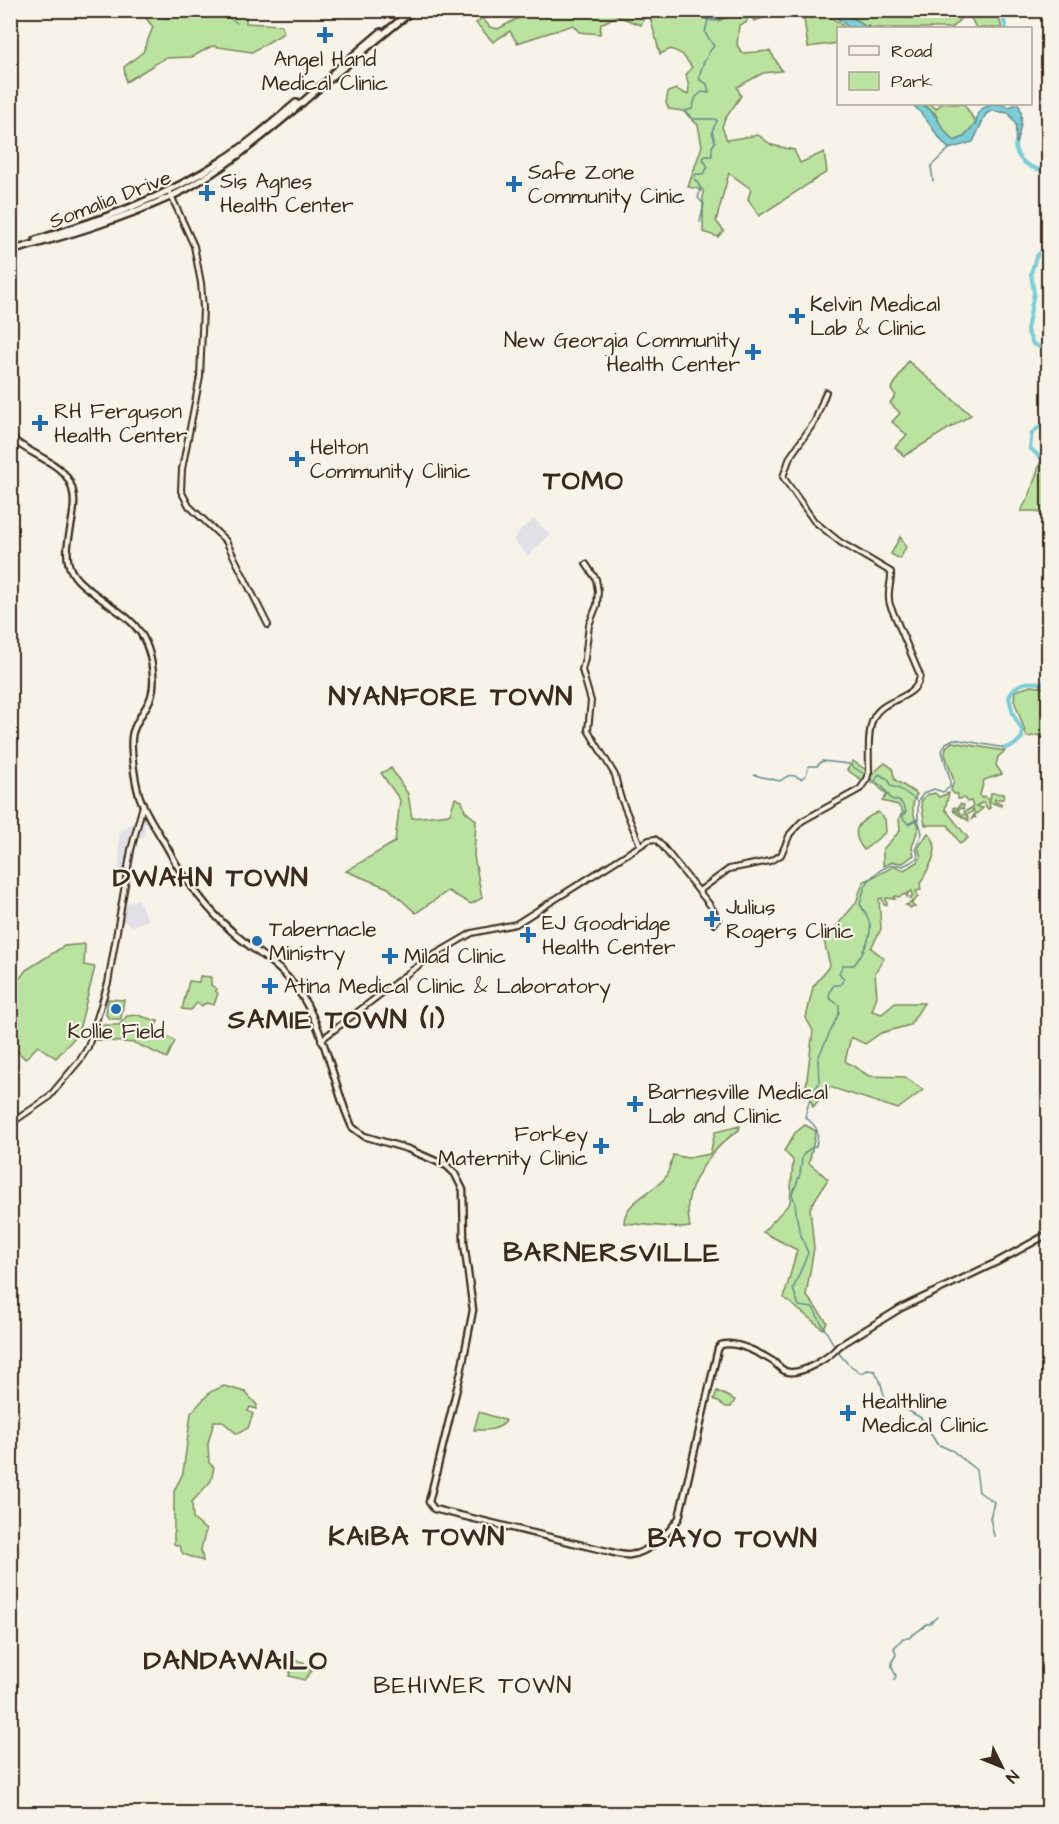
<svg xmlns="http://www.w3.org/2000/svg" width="1059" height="1824" font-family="'Architects Daughter',sans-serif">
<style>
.built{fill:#e0e0e6}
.green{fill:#bae39f;stroke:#7a865e;stroke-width:1.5}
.water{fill:#7ccdd6;stroke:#628c8c;stroke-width:1.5}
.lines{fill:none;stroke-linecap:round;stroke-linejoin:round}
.stream{stroke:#628c8c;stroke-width:1.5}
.river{stroke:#7ccdd6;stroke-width:4}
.tertiary-casing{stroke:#3b2a1e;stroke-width:8}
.secondary-casing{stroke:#3b2a1e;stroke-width:9}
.primary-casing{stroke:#3b2a1e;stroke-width:10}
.tertiary{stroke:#f7f3e8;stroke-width:4}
.secondary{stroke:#f7f3e8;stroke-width:4.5}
.primary{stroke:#f7f3e8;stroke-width:5}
.poi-dot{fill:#1f6fb2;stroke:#f7f3e8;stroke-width:2}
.labels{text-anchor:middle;stroke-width:4.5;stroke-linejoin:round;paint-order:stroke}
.poi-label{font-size:21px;fill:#3b2a1e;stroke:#f7f3e8;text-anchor:start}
.street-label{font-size:21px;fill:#3b2a1e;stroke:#f7f3e8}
.quarter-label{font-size:24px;letter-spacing:1.5px;fill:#3b2a1e;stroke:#f7f3e8}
.district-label{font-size:27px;font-weight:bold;letter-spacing:1.5px;fill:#3b2a1e;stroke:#f7f3e8}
</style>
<rect width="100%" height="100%" fill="#f7f3e8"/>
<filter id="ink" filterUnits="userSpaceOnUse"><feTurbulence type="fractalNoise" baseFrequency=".0167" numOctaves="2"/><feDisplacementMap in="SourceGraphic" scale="12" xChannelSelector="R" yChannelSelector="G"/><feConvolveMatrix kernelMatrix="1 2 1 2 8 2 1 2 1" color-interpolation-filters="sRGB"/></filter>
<g filter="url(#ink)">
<path class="built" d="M534 519 550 535 528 556 513 540 524 526 525 527Z
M146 813 144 836 138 839 132 875 119 874V833Z
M138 899 148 920 133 926 121 920 124 904Z"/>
<path class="green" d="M523 10 689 11 708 20 718 21 743 11H821L846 28H838V43L808 47 804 19 775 14 754 21 749 14 746 23 739 25 737 45 742 53 770 51 782 71 763 73 737 87 741 96 725 119 722 127 727 140 758 135 772 145 794 150 800 163 824 152 827 172 759 216 748 199 751 189 729 173 716 221 724 231 718 237 703 232V190L688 187 702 146 698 125 683 111 669 109 666 103 668 92 676 89 688 95 689 87 686 75 692 67 682 54 671 49 660 54 650 17 645 16 641 25 617 16 601 24 600 34 579 32 573 25 517 43 510 31 493 42 476 23 482 18 490 27 498 29 522 16 521 11Z
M140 11H246V23L281 25 284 33 252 52 212 46 192 57 165 58 126 82 124 67 143 52 153 27Z
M845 11H879L882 14 908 18 916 11H991L998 15 1002 28H976L971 18 962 17 952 28H870L869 26 866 27 849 14V11Z
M923 104H931L936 109 941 104H964L976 123 964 137 955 141 945 134 935 113Z
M908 361 971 415 904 456 895 447 907 435 892 422 900 413 890 403 896 395 891 390Z
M1040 463H1048V517L1035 511H1021L1030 494Z
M900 537 906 547 900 559 891 554Z
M1031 686 1048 688V734L1027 737 1014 700 1015 691Z
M952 742 1005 751 998 757 996 765 1002 774 984 780 980 795 981 798 985 796 987 799 990 800 991 793 1004 794 1003 799H995V802L1001 803V806L989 802 990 808 988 809 983 802 976 806 983 808 974 816 976 818 974 817 971 820 975 813 973 809 972 812 967 815 969 821 956 813V810L954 812 953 808 955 807 957 809 960 804 964 805 963 809 960 808 958 811 962 815 966 814 964 812 973 807 971 801 967 802 964 798 958 799V794H954L951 790 954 781 945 754 946 747Z
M853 761 872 774 885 763 892 768 895 780 917 794C910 805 912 815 919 826L912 847 914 855 903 863 893 862 883 866V849L900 831 899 818 903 812 898 805 882 801 887 795 876 784 862 780 847 770Z
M391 768 408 794 412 818 450 814 455 798 462 801 465 811 476 820 474 856 482 898 471 904 448 891 416 913 388 888 346 871 395 842 400 800 381 773Z
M935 793 939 797 949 793 945 809 968 838 960 844 948 825H925L921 802 926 795Z
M878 812 885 819 886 832 864 850C848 830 859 821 878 812Z
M928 833C944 848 928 868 920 884L921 890 916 891 918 897 911 904 915 907 910 908 909 906 906 905 912 902 910 897 914 896H912V891L908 893 907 897 906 894 898 897 896 896 894 897 895 899 886 898 887 905H884L882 898 879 899 881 929 871 948 884 958 875 973 877 996 872 1011 882 1014 895 1003H924L910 1025 881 1033 865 1044 851 1037 845 1061 869 1076 905 1077 923 1090 898 1109 830 1087 813 1107 806 1087 813 1031 806 1018 813 987 830 965 824 941 856 903 863 882 895 866 904 870 918 862 921 856 918 848Z
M85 944 84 965 95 967 78 1034 56 1058 38 1046 25 1059 11 1044V990L26 970 64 946Z
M200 976 211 977V985L217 989 215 991 218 993 214 1005 206 1003 201 1006 197 1003 191 1010 182 1009 189 981 199 982Z
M108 999 124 1000 121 1019H111L106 1015Z
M137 1015 158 1021 155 1029 175 1041 167 1058 135 1043 95 1040 100 1025H119L127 1016Z
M805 1125 816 1131 809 1163 828 1179 810 1208 814 1248 806 1295 827 1322 823 1329 784 1298 797 1250 763 1232 790 1203 793 1160 784 1151 795 1133Z
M740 1126 739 1130C716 1145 692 1175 688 1203 687 1211 689 1220 690 1227L682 1228 624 1223C624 1202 652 1193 665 1178 669 1172 671 1162 673 1155L687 1158 710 1154 715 1132Z
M224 1386 245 1392 257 1405 256 1409 250 1407 248 1411 253 1414 248 1428 237 1434 222 1421H214L208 1443 209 1463 214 1467 211 1481 192 1502 193 1519 206 1530 201 1549 203 1561 183 1554 179 1546 174 1544V1491L183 1473 191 1413 210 1392Z
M717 1391 735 1400 731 1407H726L714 1399Z
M479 1412 504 1420 506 1421C499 1431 484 1430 474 1430Z
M293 1660 304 1662 303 1668 312 1671 304 1680 289 1676Z"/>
<path class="water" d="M689 11H734C712 25 712 22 689 11Z
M827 11 849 12V15L866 27 869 26V28H850Z
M912 104C938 103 936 128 955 141L964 137 976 123 977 115 981 109 993 104H1001L1009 107 1018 104C1026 115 1018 136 1015 149L1016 125 1009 113 991 111 986 114 973 142 949 149C935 135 927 117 912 104Z"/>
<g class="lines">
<path class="stream" d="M150 10C163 21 174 21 186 10
M212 10 216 16 225 15 237 23
M933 181 931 166 950 148
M700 222 704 204 698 198 701 188 694 178 696 174H703L708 167 703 159 705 156H712V147L715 142 712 131 717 121 715 119H693L685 111 692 109 696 97 702 92 709 93 707 84 700 80C698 72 708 52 714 46L705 33 708 20
M754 775 780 781C788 775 792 773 801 779L806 775 809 766H817L822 761 849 764 883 787 891 799 901 802 906 811 902 817 908 824 918 819
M875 781 879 774 889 780 890 786 900 789 916 800
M835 1347 813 1308 799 1306 793 1289 808 1253C803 1242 799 1231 797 1219 795 1208 797 1205 792 1194 795 1188 798 1181 800 1174 803 1159 798 1153 816 1146 820 1131 817 1126 805 1117L810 1098 819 1083 818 1058 839 1013V1005L829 998 830 991 834 985H840L844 979 839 973 843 965H854C862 955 874 934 869 921 867 915 863 909 860 904 862 898 863 890 866 885 873 873 890 861 903 866L915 860 918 856 916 848 922 833 918 819V801L924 793 934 789 943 792 950 787V779L942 751 946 743 954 739 1005 748
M838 1352 847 1363 861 1373 868 1370 875 1371 880 1381 886 1402 897 1404 921 1418 937 1444 953 1451 976 1470 979 1492 994 1502 990 1518 994 1536
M894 1680 896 1676C892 1667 889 1665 896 1655L894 1648 903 1638H909C914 1632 921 1631 926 1624H929L937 1617"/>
<path class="river" d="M997 10 1003 18 1006 28
M1015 145C1016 162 1033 170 1048 171
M1048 249 1043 250 1036 257 1031 273 1034 293 1027 330 1033 344 1048 351
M1048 424H1043L1032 433 1030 448 1042 459H1048
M1005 748 1013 746 1022 738V730L1013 714 1009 697C1018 679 1031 682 1048 684"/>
<g class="tertiary-casing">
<path id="tertiary" d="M169 191 194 246 201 283 203 308 200 377 182 469 181 491 189 506 226 541 268 625
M586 564 596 579 598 591 597 605 589 625 585 658 582 670 591 701 588 730 615 775 620 796 640 845
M699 891 729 869 770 861 781 855 790 834 802 821 860 789 867 779 869 772C869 757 867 730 874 717 884 697 918 700 920 675L890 605C886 591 892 584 891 572L840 542 814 521 783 477 790 457 815 421 826 392
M321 1040 408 973 434 955 472 933 516 924 649 840 655 839 659 842 710 905 718 919 714 924
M10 1124 48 1098 80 1060 88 1047 108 983 131 850 143 805"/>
</g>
<g class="secondary-casing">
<path id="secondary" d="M10 437C26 452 55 461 66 476 88 506 56 544 72 572 76 580 84 586 91 591 126 619 148 623 153 674 156 704 141 708 133 732 129 745 135 781 139 795 144 811 154 825 162 839 169 849 173 860 180 870 196 894 215 917 236 935 258 954 280 965 297 989 322 1023 332 1076 347 1115L352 1127 364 1136 408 1149 447 1166 455 1174 463 1190 464 1243 473 1310 461 1372 429 1502 434 1509 607 1551C614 1553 623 1556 630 1555 649 1553 669 1533 679 1518L718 1349 721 1345C736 1340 761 1354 774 1362 777 1365 781 1369 785 1371 800 1377 830 1357 839 1346L901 1308 997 1262 1048 1234"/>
</g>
<g class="primary-casing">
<path id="primary" d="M333 73 381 32
M36 240C101 220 165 198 223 160 249 144 272 123 296 103
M10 251C65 236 119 220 170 197 220 173 263 136 304 101 339 70 376 40 413 10"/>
</g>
<use href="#tertiary" class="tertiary"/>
<use href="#secondary" class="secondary"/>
<use href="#primary" class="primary"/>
</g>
</g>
<g class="poi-dot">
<path d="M322 26h6v6h6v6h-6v6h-6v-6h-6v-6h6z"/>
<path d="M511 175h6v6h6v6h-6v6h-6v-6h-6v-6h6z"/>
<path d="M204 184h6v6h6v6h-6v6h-6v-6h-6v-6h6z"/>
<path d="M794 307h6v6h6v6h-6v6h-6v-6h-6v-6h6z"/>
<path d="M750 343h6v6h6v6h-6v6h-6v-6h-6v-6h6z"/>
<path d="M37 414h6v6h6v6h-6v6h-6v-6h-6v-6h6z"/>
<path d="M294 450h6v6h6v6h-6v6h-6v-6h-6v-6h6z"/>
<path d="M709 910h6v6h6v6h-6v6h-6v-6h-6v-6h6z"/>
<path d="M525 926h6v6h6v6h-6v6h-6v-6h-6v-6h6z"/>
<circle cx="257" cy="941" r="6"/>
<path d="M387 947h6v6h6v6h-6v6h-6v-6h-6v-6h6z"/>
<path d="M267 977h6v6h6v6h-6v6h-6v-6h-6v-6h6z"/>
<circle cx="116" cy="1009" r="6"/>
<path d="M632 1095h6v6h6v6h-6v6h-6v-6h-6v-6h6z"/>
<path d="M598 1137h6v6h6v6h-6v6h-6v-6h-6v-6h6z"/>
<path d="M845 1404h6v6h6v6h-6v6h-6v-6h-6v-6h6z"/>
</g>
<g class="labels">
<g class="poi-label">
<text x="325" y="66" text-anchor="middle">Angel Hand<tspan x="325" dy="24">Medical Clinic</tspan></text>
<text x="528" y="179">Safe Zone<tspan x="528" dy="24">Community Cinic</tspan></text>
<text x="220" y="188">Sis Agnes<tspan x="220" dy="24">Health Center</tspan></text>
<text x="810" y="311">Kelvin Medical<tspan x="810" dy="24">Lab &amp; Clinic</tspan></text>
<text x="740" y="347" text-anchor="end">New Georgia Community<tspan x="740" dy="24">Health Center</tspan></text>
<text x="54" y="418">RH Ferguson<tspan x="54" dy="24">Health Center</tspan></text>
<text x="310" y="454">Helton<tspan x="310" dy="24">Community Clinic</tspan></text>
<text x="726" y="914">Julius<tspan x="726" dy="24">Rogers Clinic</tspan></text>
<text x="542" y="930">EJ Goodridge<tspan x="542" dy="24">Health Center</tspan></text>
<text x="269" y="936">Tabernacle<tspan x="269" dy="24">Ministry</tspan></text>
<text x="404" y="963">Milad Clinic</text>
<text x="284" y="993">Atina Medical Clinic &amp; Laboratory</text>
<text x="116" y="1038" text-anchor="middle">Kollie Field</text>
<text x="648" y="1099">Barnesville Medical<tspan x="648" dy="24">Lab and Clinic</tspan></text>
<text x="588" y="1141" text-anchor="end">Forkey<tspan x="588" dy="24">Maternity Clinic</tspan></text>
<text x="862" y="1408">Healthline<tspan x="862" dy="24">Medical Clinic</tspan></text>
</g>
<g class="street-label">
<text transform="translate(110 199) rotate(-21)" y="7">Somalia Drive</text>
</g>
<g class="quarter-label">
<text x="473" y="1693">BEHIWER TOWN</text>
</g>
<g class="district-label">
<text x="584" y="489">TOMO</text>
<text x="451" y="705">NYANFORE TOWN</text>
<text x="211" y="886">DWAHN TOWN</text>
<text x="337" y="1028">SAMIE TOWN (1)</text>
<text x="612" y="1261">BARNERSVILLE</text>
<text x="417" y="1545">KAIBA TOWN</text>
<text x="733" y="1547">BAYO TOWN</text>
<text x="236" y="1669">DANDAWAILO</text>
</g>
</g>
<rect width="1059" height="1824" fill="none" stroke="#f7f3e8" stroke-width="36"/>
<rect x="18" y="18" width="1023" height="1788" fill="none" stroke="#3b2a1e" stroke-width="2" filter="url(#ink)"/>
<rect x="837" y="27" width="195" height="78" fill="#f7f3e8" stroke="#aca397" stroke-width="1.5"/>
<rect x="849" y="46" width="30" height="9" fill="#f7f3e8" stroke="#aca397" stroke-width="1.5"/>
<text x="891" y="57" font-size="18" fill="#3b2a1e">Road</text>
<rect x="849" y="72" width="30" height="18" fill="#bae39f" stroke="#aca397" stroke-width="1.5"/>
<text x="891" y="87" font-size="18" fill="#3b2a1e">Park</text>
<g transform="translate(1002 1767) rotate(133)" stroke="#f7f3e8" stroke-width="4.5" paint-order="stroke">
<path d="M0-4.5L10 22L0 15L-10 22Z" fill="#3b2a1e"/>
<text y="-9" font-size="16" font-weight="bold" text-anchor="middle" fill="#3b2a1e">N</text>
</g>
</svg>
